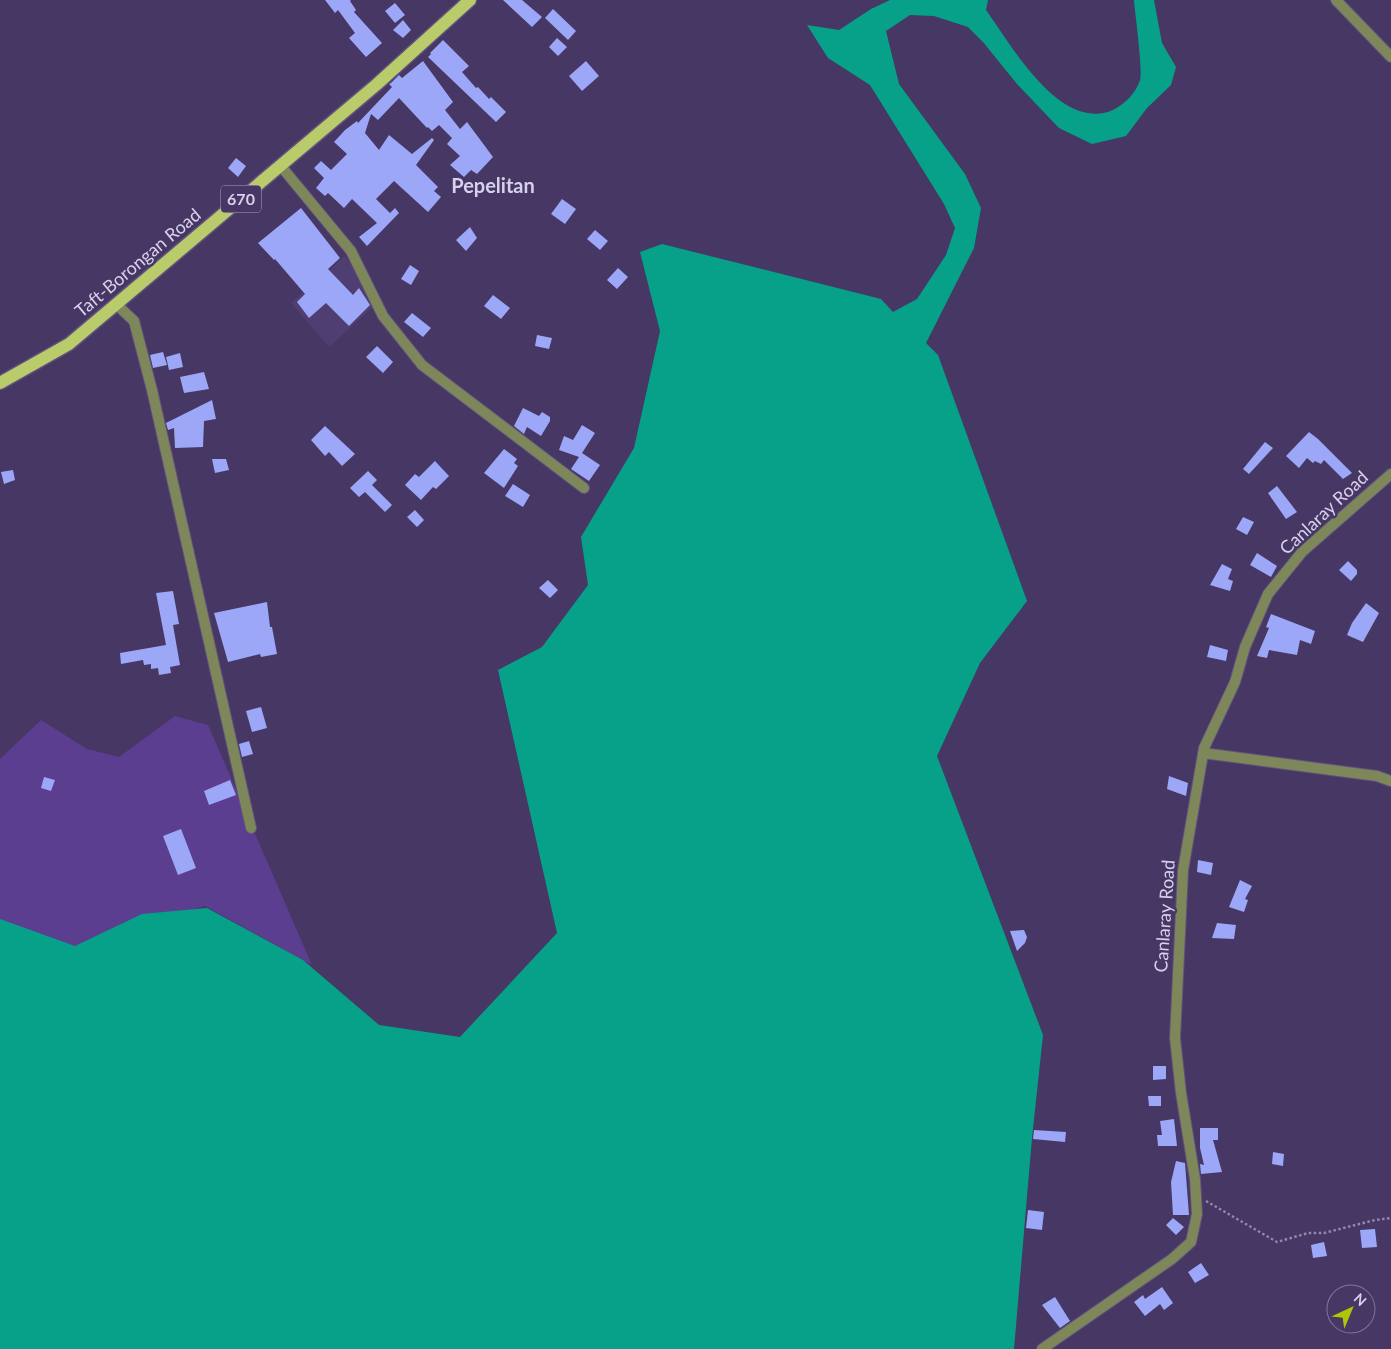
<svg xmlns="http://www.w3.org/2000/svg" width="1391" height="1349" font-family="Lato,sans-serif">
<style>
.built{fill:#4f3e72}
.green{fill:#5c3e90}
.water{fill:#07a18a}
.building{fill:#9da7f7}
.lines{fill:none;stroke-linecap:round;stroke-linejoin:round}
.minor-casing{stroke:#60537c;stroke-width:12}
.primary-casing{stroke:#60537c;stroke-width:15}
.path{stroke:#9489ac;stroke-width:2.5;stroke-dasharray:2.5 2.5;stroke-linecap:butt}
.minor{stroke:#7d875a;stroke-width:10}
.primary{stroke:#b9cb6b;stroke-width:12}
.labels{text-anchor:middle;stroke-width:5;stroke-linejoin:round;paint-order:stroke}
.shield{fill:#463764;stroke:#aca3c3;stroke-width:1}
.shield-label{font-size:16px;font-weight:bold;fill:#d8d1ec}
.street-label{font-size:18px;fill:#d8d1ec;stroke:#463764}
.quarter-label{font-size:20px;font-weight:bold;fill:#d8d1ec;stroke:#463764}
</style>
<rect width="100%" height="100%" fill="#463764"/>
<path class="built" d="M345 256 376 304 329 347 291 303Z"/>
<path class="green" d="M175 716 208 725 312 965 205 906 75 946 0 926V759L41 720 87 749 119 757Z"/>
<path class="water" d="M890 0H988L986 10C1012 46 1060 133 1113 110 1125 104 1136 93 1140 80 1143 70 1135 14 1134 0H1154L1162 43 1176 67 1171 85 1147 108 1126 136 1092 144 1059 128 1017 84 983 42 968 27 934 16 910 15 886 31 899 84 965 174 981 208 974 248 926 343 938 355 1027 601 980 663 937 756 1043 1035 1032 1138 1014 1349H0V919L75 946 142 914 207 908 303 960 379 1025 460 1037 557 933 498 670 542 647 588 585 581 537 634 448 660 331 640 252 662 244 881 299 893 312 917 299 946 255 955 228 944 204 870 85 828 58 807 25 839 30 871 9Z"/>
<path class="building" d="M325 0H351L350 1 356 10 354 12 382 43 366 57 349 38 355 33 338 10 335 13Z
M503 0H522L542 17 532 27Z
M395 3 405 15 395 23 385 11Z
M553 9 576 31 568 40 545 18Z
M403 20 411 30 403 38 393 30Z
M557 38 567 47 558 56 549 47Z
M443 40 469 66 462 72 476 88 478 87 489 99 491 97 506 112 496 122 428 57 431 54 430 53Z
M423 61 453 102 445 110 460 129 467 122 493 157 477 174 471 170 464 177 450 165 460 156 447 144 452 138 439 125 432 131 428 127 427 128 399 98 378 120 371 114 365 133 379 150 389 135 412 154 432 138 434 140 416 165 438 187 434 191 441 197 428 212 394 181 376 199 390 213 395 208 399 213 367 246 359 237 377 223 352 199 344 208 328 193 325 196 316 188 324 178 314 168 321 161 331 170 347 154 334 142 345 130 357 121 358 123 392 87 389 84 391 83 399 75 402 78Z
M586 61 599 76 582 91 569 76Z
M236 158 246 166 238 177 228 168Z
M562 199 576 209 565 224 551 214Z
M301 208 340 258 328 269 353 295 359 288 370 305 349 326 326 303 309 318 297 302 305 294 275 259 274 260 258 243Z
M470 227 477 238 466 251 456 240Z
M595 230 608 241 600 250 587 239Z
M410 265 419 271 411 285 401 279Z
M618 268 628 277 617 289 607 280Z
M493 295 510 308 501 319 484 306Z
M412 313 431 328 423 337 404 322Z
M537 335 552 338 549 349 535 346Z
M377 346 393 362 383 373 366 357Z
M163 352 167 365 153 368 150 355Z
M180 353 183 367 169 370 166 357Z
M204 372 209 389 184 393 180 377Z
M212 400 216 419 204 421 203 447 175 448 174 428 168 430 166 423Z
M523 408 539 416 542 412 550 417V421L541 436 527 427 524 434 514 426Z
M582 425 595 433 582 453 600 465 589 481 571 469 579 457 559 450 564 436 573 440Z
M325 426 355 454 342 466 329 452 325 456 311 440Z
M1309 432 1318 439 1352 473 1343 479 1324 460 1321 464 1315 461 1313 463 1307 458 1299 468 1286 456Z
M1265 442 1273 448 1249 474 1243 469Z
M504 449 517 459 514 463 518 466 504 488 484 473Z
M212 459H226L229 470 215 473Z
M435 461 449 476 436 489 433 487 421 500 405 485 415 474 419 477Z
M13 470 15 480 4 484 1 472Z
M368 471 377 480 372 485 392 505 385 512 365 492 359 497 350 488Z
M513 484 530 495 523 507 505 496Z
M1277 486 1297 512 1286 519 1268 493Z
M415 510 424 520 417 527 407 517Z
M1243 517 1254 522 1247 535 1236 529Z
M1257 553 1277 566 1271 577 1250 565Z
M1348 561 1357 570V574L1351 581 1339 570Z
M1222 564 1232 569 1228 579 1233 581 1230 591 1210 585Z
M548 580 558 590 550 598 539 588Z
M173 591 179 624 173 625 180 665 170 667 171 673 159 675 158 668 151 669V664L144 665 143 660 121 664 120 653 166 645 156 593Z
M267 602 270 627H272L277 654 261 657 260 654 228 662 214 613Z
M1366 603 1379 613 1363 642 1347 635 1352 623Z
M1271 614 1315 631 1311 644 1300 640 1297 655 1269 650 1267 658 1257 656 1269 628 1266 627Z
M1210 645 1228 650 1226 661 1207 657Z
M261 707 267 728 252 732 246 711Z
M249 741 253 754 242 757 239 744Z
M1169 776 1188 783 1186 796 1167 789Z
M44 777 55 780 51 791 41 788Z
M230 780 236 795 209 805 204 791Z
M181 829 196 868 178 875 163 836Z
M1198 860 1213 863 1211 875 1197 872Z
M1240 880 1252 886 1245 899 1248 900 1244 912 1229 907Z
M1217 923 1236 925 1234 939 1212 938Z
M1024 930 1027 937 1025 943 1017 951 1010 931Z
M1153 1066H1166V1079L1153 1080Z
M1148 1096H1161V1106H1149Z
M1174 1119 1177 1146H1158L1157 1135H1162L1160 1121Z
M1200 1128H1218V1140H1213L1222 1172 1201 1174 1200 1164 1204 1165 1200 1148Z
M1034 1130 1066 1132 1065 1142 1033 1139Z
M1273 1152 1284 1154 1283 1166 1272 1164Z
M1176 1161 1185 1163 1189 1215H1173L1171 1182Z
M1028 1210 1044 1212 1042 1230 1026 1228Z
M1173 1218 1184 1227 1176 1235 1166 1225Z
M1375 1229 1377 1247 1362 1248 1360 1230Z
M1324 1242 1327 1256 1313 1258 1311 1245Z
M1201 1263 1209 1275 1195 1283 1188 1272Z
M1162 1287 1173 1303 1164 1310 1160 1304 1145 1316 1134 1302 1143 1295 1145 1299Z
M1055 1297 1070 1321 1060 1328 1042 1305Z"/>
<g class="lines">
<g class="minor-casing">
<path id="minor" d="M1336 0 1391 57
M280 165 351 251 383 316 422 365 584 488
M116 304 134 321 152 390 251 828
M1203 753 1377 776 1391 781
M1042 1349 1172 1259 1191 1242 1197 1214 1195 1179 1181 1093 1175 1038 1183 870 1204 748 1235 682 1245 647 1268 594 1302 552 1391 474"/>
</g>
<g class="primary-casing">
<path id="primary" d="M0 383 69 344 376 85 470 0"/>
</g>
<path class="path" d="M1206 1201 1277 1242 1308 1233H1324L1375 1220 1391 1218"/>
<use href="#minor" class="minor"/>
<use href="#primary" class="primary"/>
</g>
<g class="labels">
<rect class="shield" x="221" y="185.5" width="40" height="27" rx="4"/>
<g class="shield-label">
<text x="241" y="205">670</text>
</g>
<g class="street-label">
<text transform="translate(138 263) rotate(-40)" y="6">Taft-Borongan Road</text>
<text transform="translate(1324 513) rotate(-43)" y="6">Canlaray Road</text>
<text transform="translate(1165 916) rotate(-86)" y="6">Canlaray Road</text>
</g>
<g class="quarter-label">
<text x="493" y="193">Pepelitan</text>
</g>
</g>
<g transform="translate(1351 1309) rotate(44)"><circle r="24" fill="#463764" stroke="#80759a"/>
<path d="M0-4L9 19L0 12L-9 19Z" fill="#aec508"/>
<text y="-8" font-size="14" font-weight="bold" text-anchor="middle" fill="#d8d1ec">N</text>
</g>
</svg>
